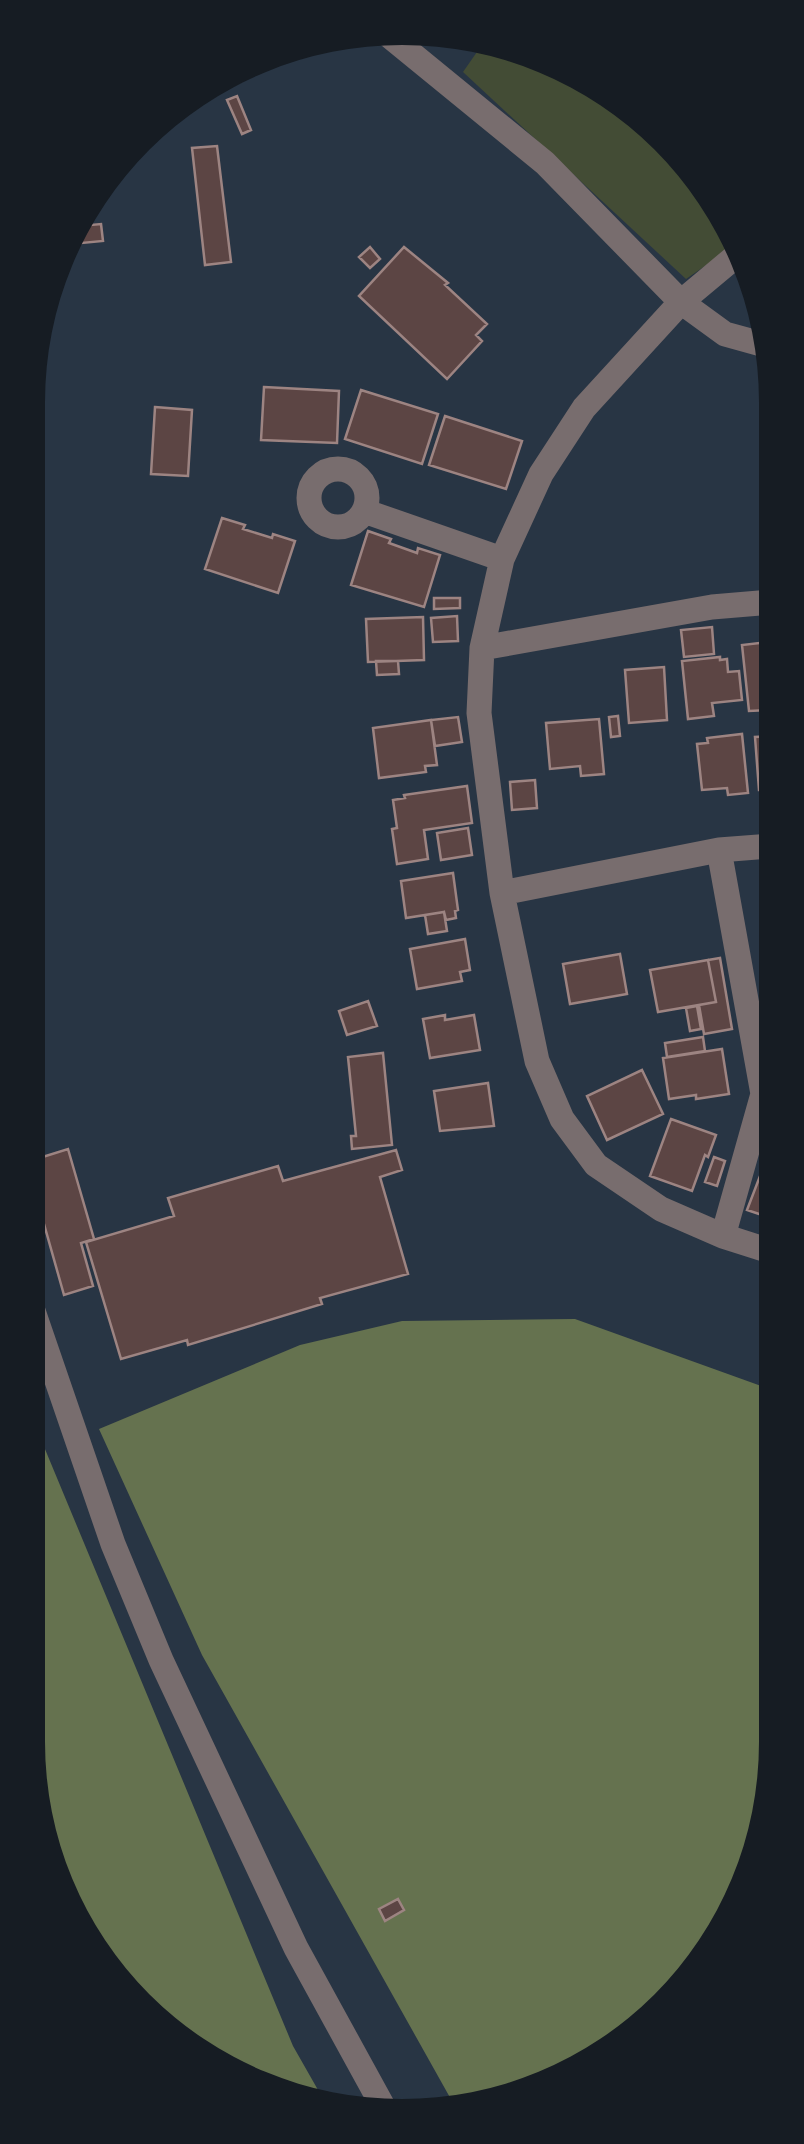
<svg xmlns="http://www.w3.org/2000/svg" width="804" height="2144" font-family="'DM Sans',sans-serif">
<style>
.green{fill:#434c35}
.forest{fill:#65724f}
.building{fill:#5c4544;stroke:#9d8482;stroke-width:2.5}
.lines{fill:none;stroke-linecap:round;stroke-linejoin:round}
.minor{stroke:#786d6e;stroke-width:25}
.tertiary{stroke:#786d6e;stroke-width:25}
</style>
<rect width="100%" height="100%" fill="#283544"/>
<path class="green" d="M486 39 499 40 590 78 683 155 740 242 686 279 463 72Z"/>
<path class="forest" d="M575 1319 767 1388 764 1839 699 1970 610 2054 476 2109 457 2110 202 1655 99 1429 300 1345 402 1321Z
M30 1413 293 2046 326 2104 215 2067 120 1988 48 1863 28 1742Z"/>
<path class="building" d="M237 70 242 81 221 91 215 78Z
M237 96 251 130 242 134 227 100Z
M217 146 231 262 205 265 192 148Z
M101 224 103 241 82 243 79 226Z
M370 247 380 259 370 268 359 257Z
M404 247 448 283 445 285 487 324 476 335 482 341 447 379 359 296Z
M264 387 339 391 337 443 261 440Z
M361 390 438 414 422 464 345 439Z
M155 407 192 410 188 476 151 474Z
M445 416 522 441 506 489 429 465Z
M222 518 245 525 243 529 272 538 273 534 295 541 278 593 205 569Z
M368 531 391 539 389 543 417 553 418 548 440 555 424 607 351 585Z
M434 598H460V608L434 609Z
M457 616 458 641 433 642 431 618Z
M423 617 424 660 368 662 366 619Z
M712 627 714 654 684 657 681 630Z
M769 642H771V710L749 711 742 645Z
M720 657V660L727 659 728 672 739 671 742 700 712 703 714 716 688 719 682 661Z
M376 661H398L399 674 377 675Z
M664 667 667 720 629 723 625 670Z
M618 716 620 736 611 737 609 717Z
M458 717 462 742 435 746 431 720Z
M599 719 604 774 581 776 580 766 550 769 546 723Z
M431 720 437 765 425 766 426 772 379 778 373 728Z
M742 734 748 793 728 795 727 788 702 790 697 744 708 743 707 738Z
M771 736 770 790H759L755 737Z
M535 780 537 808 512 810 510 782Z
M467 786 472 823 424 830 428 859 397 864 392 829 397 828 393 800 405 798 404 795Z
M468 828 472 855 441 860 437 833Z
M453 873 458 910 455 911 456 918 446 920 444 912 406 918 401 881Z
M444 912 447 931 428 934 425 915Z
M465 939 470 970 460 972 462 981 417 989 410 949Z
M620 954 627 994 570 1004 563 964Z
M720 958 732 1029 704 1034 699 1005 716 1002 708 960Z
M708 960 716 1002 658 1012 650 970Z
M368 1001 377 1026 347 1035 339 1011Z
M697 1006 701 1029 690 1031 686 1008Z
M445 1015V1020L474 1015 480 1050 430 1058 423 1019Z
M703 1037 705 1051 667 1057 665 1043Z
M722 1049 729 1094 696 1099V1095L669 1099 663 1058Z
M383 1053 392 1145 352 1149 351 1136H356L348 1057Z
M642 1070 663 1114 607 1140 587 1096Z
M488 1083 494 1126 440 1131 434 1091Z
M671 1119 716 1135 708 1157 705 1155 692 1191 650 1176Z
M68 1149 94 1239 81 1243 93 1286 64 1295 33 1185V1160Z
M396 1150 402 1170 380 1177 408 1274 320 1298 322 1304 188 1345 187 1340 121 1359 86 1242 174 1216 168 1198 278 1166 283 1181Z
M714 1157 725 1161 717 1186 705 1182Z
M760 1176 768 1179V1217L747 1210Z
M398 1899 404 1910 385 1921 379 1909Z"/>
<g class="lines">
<path class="minor" d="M386 33 545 163 681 302 725 334 772 347
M742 251 681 302 584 408 541 474 502 559 482 648 479 713 502 893 537 1061 562 1119 596 1165 661 1209 723 1236 767 1250
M309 498a29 29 0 1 1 58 0a29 29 0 1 1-58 0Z
M364 511 502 559
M482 648 712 607 772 602
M719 850 763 1094 723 1236
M502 893 719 850 770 846"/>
<path class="tertiary" d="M31 1305 113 1544 161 1660 296 1948 386 2112"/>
</g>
<path d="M0 0H804V2144H0ZM402 45H402A357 357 0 0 1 759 402V1742A357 357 0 0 1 402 2099H402A357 357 0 0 1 45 1742V402A357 357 0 0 1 402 45Z" fill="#161c23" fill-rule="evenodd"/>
</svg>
